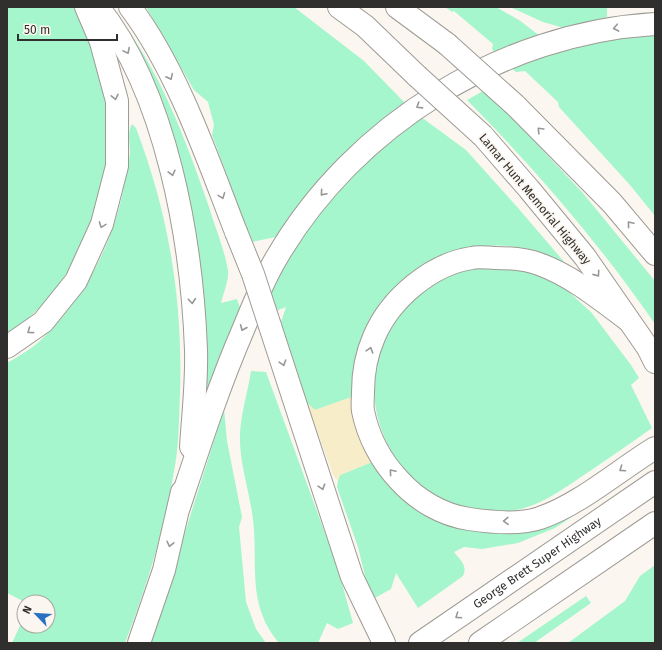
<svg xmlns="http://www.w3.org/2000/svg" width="662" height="650" font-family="'Fira Sans',sans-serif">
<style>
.green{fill:#a5f6cc}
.sand{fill:#f7edc8}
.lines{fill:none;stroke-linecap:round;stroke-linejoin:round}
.highway-casing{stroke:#9e9a94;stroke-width:24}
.highway{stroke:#fff;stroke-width:22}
.highway-bridge-casing{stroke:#9e9a94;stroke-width:24;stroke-linecap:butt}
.highway-bridge{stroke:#fff;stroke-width:22}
.oneway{stroke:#989796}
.labels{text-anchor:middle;stroke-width:3.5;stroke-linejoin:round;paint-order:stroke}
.street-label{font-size:12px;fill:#312f2d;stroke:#fbf6f0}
</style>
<rect width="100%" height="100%" fill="#fbf6f0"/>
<path class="green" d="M7 7H76C86 31 93 54 100 79 103 87 107 97 107 105 115 187 79 289 7 334Z
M111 7C158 65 185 137 209 207 215 227 225 251 228 271 229 280 223 294 221 303L237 299 240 308 213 384 194 449 190 254Z
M146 7H294L364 61 405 103C356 143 312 185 276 237L252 242 212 135 214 125 208 102 194 90Z
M445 7H496L519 20 540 36 494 52 492 49 493 44 454 11 452 12Z
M510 7H607V17L564 28 543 22Z
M655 30V216L630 185 559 107 558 102 525 71 516 72 506 63 559 47Z
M483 91 514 120 582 192 655 281V324C599 243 537 171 467 100Z
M417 114 466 150 518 208 566 264C550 257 535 249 517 247 446 236 368 288 355 360 352 372 353 385 352 397L315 410 307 403 278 331 286 307 271 313 266 302 276 282 277 271 330 194Z
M132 124 136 128C169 215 183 300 180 394 179 418 179 442 175 466 165 527 147 586 125 643H12L24 617V626H48V602H25L7 593V363C21 355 35 347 46 335 86 295 114 241 124 186 126 176 129 164 130 153 130 144 127 132 132 124Z
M477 266 523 267 560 284 591 312 631 365 639 378 631 385 652 428C632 442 611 457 590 471 567 486 543 505 516 510 496 515 478 512 459 506 379 480 347 379 400 311 419 287 448 274 477 266Z
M251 371 266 372 337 566 353 623 338 629 327 623 318 643H279C244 601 260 560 252 512 248 487 239 460 240 434 241 413 248 391 251 371Z
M224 409 227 441 242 517 239 527 246 602 256 629 266 643H150Z
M655 453V462L555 528 518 543 482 549 464 547 454 552C460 560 468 565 463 576L418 608 396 573 391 589 371 600 358 547 337 487 338 480 340 475 372 462 437 521 461 529 506 532Z
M655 565V643H568L625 601 640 576Z
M586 596 591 603 534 643H517Z"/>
<path class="sand" d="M352 397 372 462 340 475 338 480 334 477 307 403 315 410Z"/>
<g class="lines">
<g class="highway-casing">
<g id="highway">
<path d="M98 7C167 93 192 242 196 350 197 382 193 415 191 447"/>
<path d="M130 7C177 69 208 160 236 232"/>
<path d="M339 7 365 26 417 76"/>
<path d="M397 7 447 44"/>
<path d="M515 105 612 203 655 254"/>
<path d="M483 136 529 189 585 257 648 348 655 362"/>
<path d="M628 320C600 299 572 276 539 264 526 259 509 258 495 258 488 258 479 256 472 258 431 264 390 299 374 337 366 355 363 373 363 392 363 398 362 405 363 411 368 436 381 461 399 480 417 500 442 515 469 519 489 522 521 525 540 518 579 505 619 470 655 448"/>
<path d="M270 326 352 577 384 643"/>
<path d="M7 347 43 322 76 281 102 224 117 166V101L101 42 86 7"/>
<path d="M179 507C199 447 218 388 243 330 253 306 263 280 277 257 354 125 502 33 655 24"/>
<path d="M139 643 164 570 182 492"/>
<path id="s1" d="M420 643 655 482"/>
<path d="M480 643 655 523"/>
</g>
</g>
<use href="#highway" class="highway"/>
<g class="highway-bridge-casing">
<path id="highway-bridge" d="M447 44 515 105
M417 76 483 136
M236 232 253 274 270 326"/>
</g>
<use href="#highway-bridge" class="highway-bridge"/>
</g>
<defs><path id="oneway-chevron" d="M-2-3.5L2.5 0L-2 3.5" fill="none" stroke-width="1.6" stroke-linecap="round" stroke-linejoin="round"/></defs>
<g class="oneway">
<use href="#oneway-chevron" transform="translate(616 28) rotate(169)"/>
<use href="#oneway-chevron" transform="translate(127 51) rotate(62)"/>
<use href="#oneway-chevron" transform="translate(170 77) rotate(64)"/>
<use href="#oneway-chevron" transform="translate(115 97) rotate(78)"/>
<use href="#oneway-chevron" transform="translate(419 106) rotate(148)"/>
<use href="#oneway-chevron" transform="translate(540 130) rotate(-135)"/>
<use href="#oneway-chevron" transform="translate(172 173) rotate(76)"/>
<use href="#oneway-chevron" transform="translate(323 193) rotate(131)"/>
<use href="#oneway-chevron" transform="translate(222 196) rotate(69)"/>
<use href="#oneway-chevron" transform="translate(630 224) rotate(-130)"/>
<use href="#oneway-chevron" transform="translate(102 225) rotate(110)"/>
<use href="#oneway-chevron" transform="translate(597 274) rotate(55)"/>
<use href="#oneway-chevron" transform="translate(192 301) rotate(85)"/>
<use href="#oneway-chevron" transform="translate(243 328) rotate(113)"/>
<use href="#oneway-chevron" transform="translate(30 331) rotate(144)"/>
<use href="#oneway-chevron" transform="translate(370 350) rotate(-73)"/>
<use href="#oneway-chevron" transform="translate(283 363) rotate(72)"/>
<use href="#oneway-chevron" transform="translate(622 469) rotate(146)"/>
<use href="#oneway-chevron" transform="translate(392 472) rotate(-130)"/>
<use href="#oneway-chevron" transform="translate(322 487) rotate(72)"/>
<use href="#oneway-chevron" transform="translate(506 521) rotate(178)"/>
<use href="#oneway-chevron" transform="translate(170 544) rotate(103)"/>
<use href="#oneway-chevron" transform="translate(458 616) rotate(146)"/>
</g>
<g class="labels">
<g class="street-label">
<text transform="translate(535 199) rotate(50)" y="4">Lamar Hunt Memorial Highway</text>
<text dy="4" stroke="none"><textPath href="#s1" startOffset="142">George Brett Super Highway</textPath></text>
</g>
</g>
<rect width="662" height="650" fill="none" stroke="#312f2d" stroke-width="16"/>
<g transform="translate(36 614) rotate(295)"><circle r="19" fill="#fbf6f0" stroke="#aaa6a2"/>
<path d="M0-3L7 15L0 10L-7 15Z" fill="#2a70c1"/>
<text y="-6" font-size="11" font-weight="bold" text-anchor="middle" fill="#312f2d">N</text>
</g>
<path d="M18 34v6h99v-6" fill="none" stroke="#312f2d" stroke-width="2"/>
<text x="24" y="34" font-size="12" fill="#312f2d" stroke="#fbf6f0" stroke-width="3" paint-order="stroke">50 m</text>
</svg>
